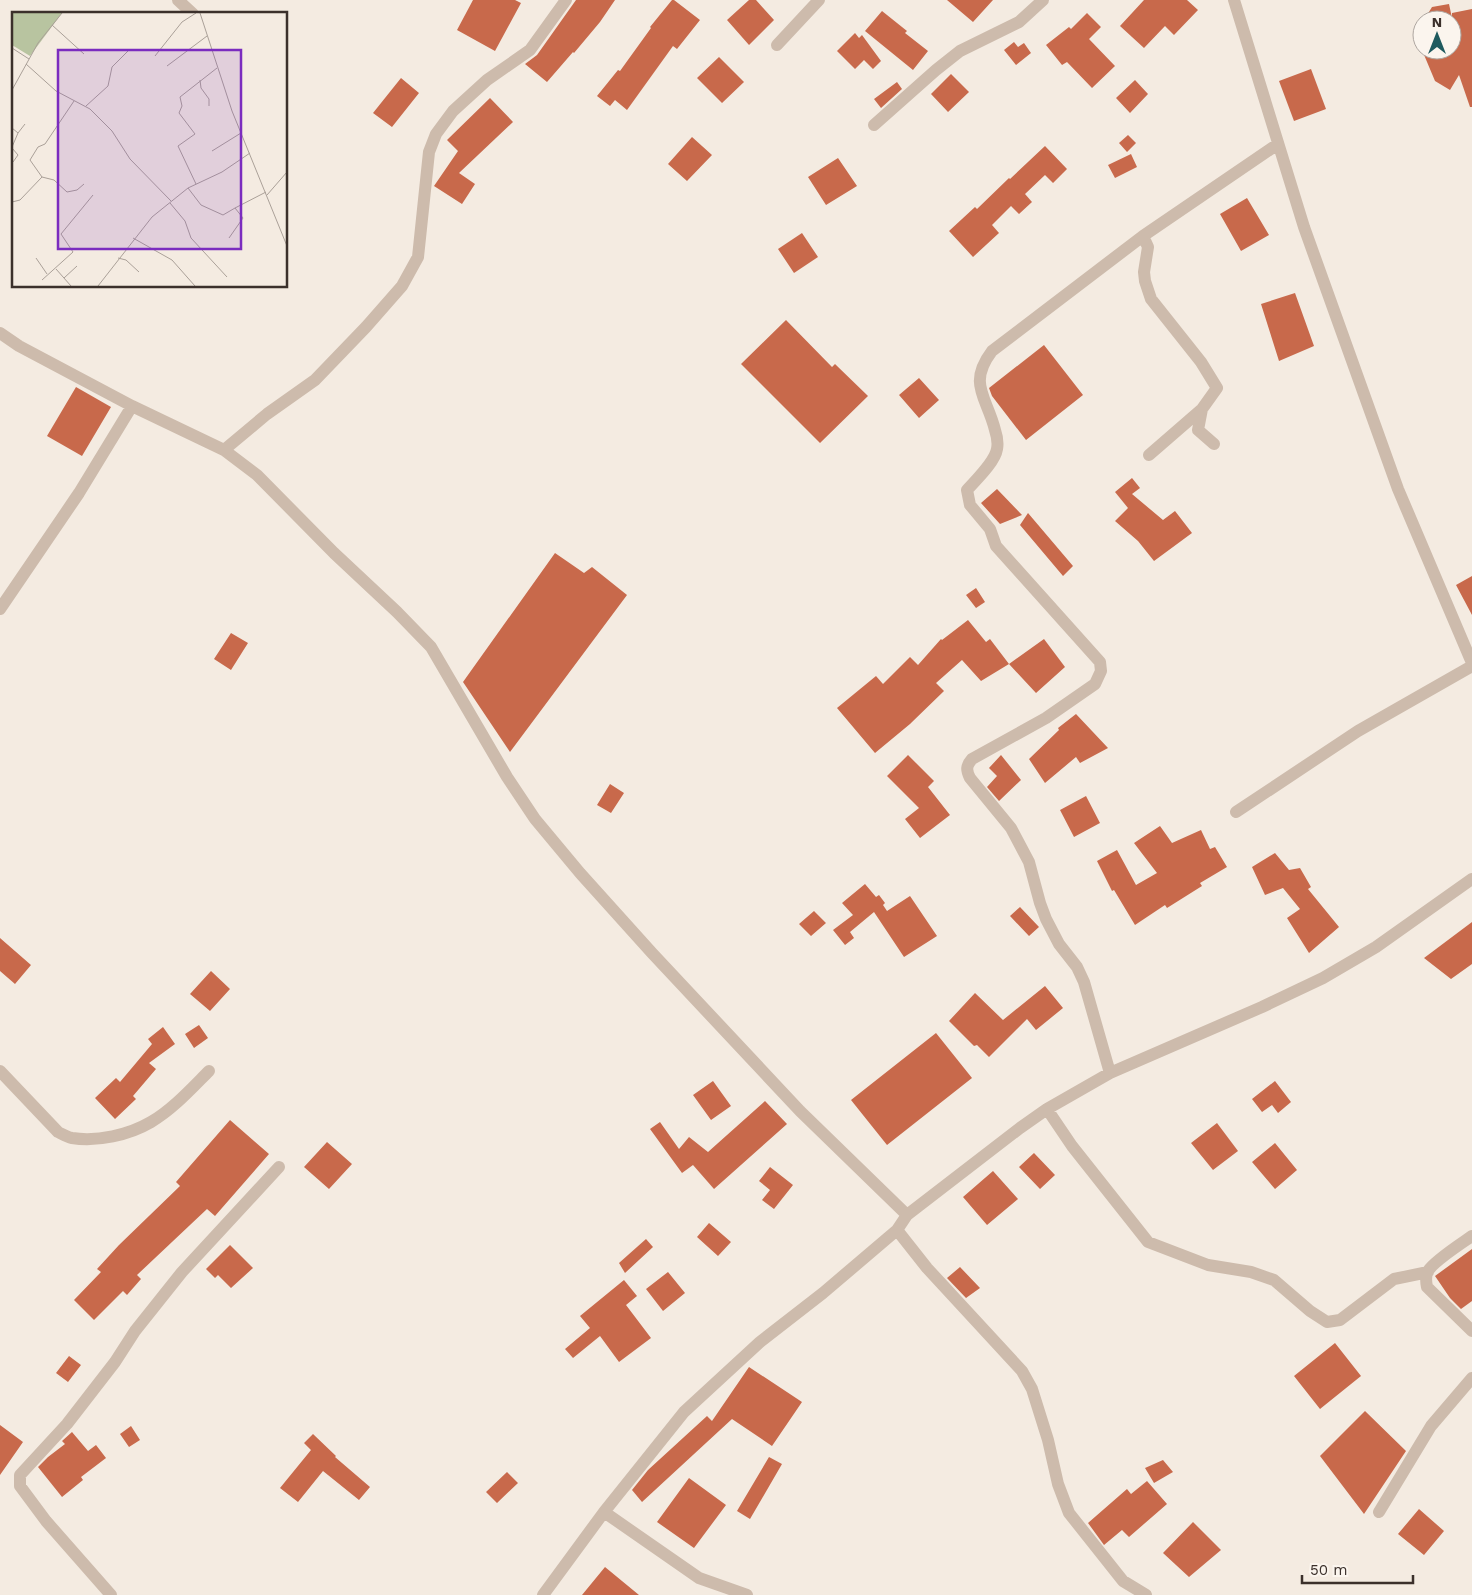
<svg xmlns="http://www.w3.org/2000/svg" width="1472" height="1595" font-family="'Work Sans',sans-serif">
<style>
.building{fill:#c8694b}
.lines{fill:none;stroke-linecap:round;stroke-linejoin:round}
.minor{stroke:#cdbbac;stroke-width:12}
.inset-road{fill:none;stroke:#aaa098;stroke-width:1}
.view{fill:#7b2cbf;fill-opacity:0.15;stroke:#7b2cbf;stroke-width:2.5}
.inset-edge{fill:none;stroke:#3b302b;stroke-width:2.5}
</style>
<rect width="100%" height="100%" fill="#f4ebe1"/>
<path class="building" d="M473 0H515L521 3 495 51 457 30Z
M576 0H615L600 22 574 53 573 52 547 82 525 64 537 55Z
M672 0H674L700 20 677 49 673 46 627 110 615 100 610 106 597 96 618 70 620 71 651 28 650 27Z
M749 0H756L774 20 749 45 727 20Z
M947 0H993L973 22Z
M1144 0H1187L1198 10 1174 35 1165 26 1144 48 1120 26Z
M1449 4 1452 18V13L1472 9V107H1470L1459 75 1450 90 1435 81 1422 50H1452V20H1424L1432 7Z
M882 11 907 31 905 33 928 51 913 70 865 31Z
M1087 13 1101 27 1089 39 1115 66 1092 88 1067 62 1062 65 1046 45 1069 27 1071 29Z
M855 33 859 38 862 35 881 61 873 69 864 60 855 69 837 51Z
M1014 42 1018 47 1024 43 1031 53 1016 65 1004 50Z
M719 57 744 82 722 103 697 78Z
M1311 69 1326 109 1294 121 1279 81Z
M951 74 969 92 948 112 931 94Z
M401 78 419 93 392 127 373 113Z
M1135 80 1148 94 1130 113 1116 98Z
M897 82 902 89 881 108 874 99Z
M490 98 513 122 459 173 475 184 462 204 434 186 458 151 447 140Z
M1128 135 1136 143 1127 152 1119 143Z
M692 137 712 155 687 181 668 164Z
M1045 146 1067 169 1053 183 1045 175 1025 194 1032 202 1019 214 1011 206 992 225 999 233 973 257 949 231 975 207 977 209 1009 178 1010 179Z
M1131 154 1137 167 1115 178 1108 165Z
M838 158 857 186 826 205 808 177Z
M1247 198 1269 235 1241 251 1220 214Z
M802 233 818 257 794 273 778 249Z
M1295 293 1314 346 1279 361 1261 304Z
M786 320 832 367 835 364 868 396 820 443 741 364Z
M1044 345 1083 395 1026 440 992 396 989 388Z
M919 378 939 400 919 418 899 395Z
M76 387 111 407 82 456 47 436Z
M1132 478 1140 488 1132 494 1163 520 1175 511 1192 533 1154 561 1138 541 1115 521 1128 508 1115 492Z
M997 489 1022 515 1000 524 981 503Z
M1028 513 1073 566 1063 576 1020 525Z
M555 553 584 573 592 567 627 595 510 752 463 682Z
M1472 576V615L1456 585Z
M976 588 985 602 976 608 966 595Z
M968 620 986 642 990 639 1009 664 981 681 962 660 936 683 944 691 910 724 875 753 837 708 876 676 883 684 910 657 918 665 941 639 942 640Z
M231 633 248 643 231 670 214 659Z
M1044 639 1065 667 1036 693 1009 664Z
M1076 714 1108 748 1080 763 1076 757 1045 783 1029 759 1059 730 1058 728Z
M908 755 934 781 928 787 950 815 920 838 905 819 919 808 887 776Z
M1001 755 1021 780 999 801 987 787 997 776 989 768Z
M610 784 624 793 611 813 597 805Z
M1086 796 1100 823 1074 837 1060 810Z
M1160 826 1172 843 1201 830 1210 849 1215 847 1227 867 1200 883 1202 886 1167 908 1165 905 1135 925 1114 890 1112 891 1097 861 1117 850 1136 885 1157 873 1134 843Z
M1275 853 1289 870 1300 868 1311 887 1308 889 1339 927 1309 953 1287 918 1300 909 1283 888 1265 895 1252 867Z
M865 884 876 897 879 895 885 903 883 905 887 911 910 896 937 936 904 957 874 912 850 932 854 938 845 945 833 930 853 915 842 903Z
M1020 907 1039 927 1029 936 1010 916Z
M814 911 826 923 811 936 799 924Z
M1472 922V964L1451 979 1424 958Z
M0 938 31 965 15 984 0 971Z
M211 971 230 989 210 1011 190 994Z
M1045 986 1063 1008 1036 1030 1027 1019 989 1057 977 1045 974 1046 949 1021 975 993 1003 1020Z
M199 1025 208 1038 194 1048 185 1034Z
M163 1027 175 1044 149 1063 156 1069 133 1096 136 1099 115 1119 95 1098 116 1078 120 1082 152 1044 148 1039Z
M936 1033 972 1078 887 1145 851 1100Z
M713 1081 731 1106 711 1120 693 1095Z
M1275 1081 1291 1102 1278 1113 1272 1105 1262 1112 1252 1099Z
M765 1101 787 1124 714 1189 693 1165 682 1173 650 1129 660 1122 679 1149 689 1137 708 1152Z
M230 1120 269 1154 215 1216 207 1209 137 1275 141 1279 127 1295 123 1291 94 1320 74 1300 101 1272 97 1269 119 1245 180 1186 176 1182Z
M1217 1123 1238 1151 1213 1170 1191 1143Z
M327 1142 352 1164 329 1189 304 1167Z
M1275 1143 1297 1170 1275 1189 1252 1162Z
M1034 1153 1055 1175 1040 1189 1019 1167Z
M770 1167 793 1185 774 1209 762 1200 770 1190 759 1181Z
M993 1171 1018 1199 987 1225 963 1197Z
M709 1223 731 1242 718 1256 697 1237Z
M646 1239 653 1247 625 1273 619 1263Z
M230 1245 253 1268 231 1288 218 1275 215 1278 206 1269Z
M1472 1249V1301L1461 1309 1450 1298 1435 1276Z
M960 1267 980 1288 966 1298 947 1278Z
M668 1272 685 1293 663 1311 646 1289Z
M624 1280 637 1296 626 1305 651 1338 619 1362 600 1336 573 1358 565 1349 590 1328 580 1316Z
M1335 1343 1361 1376 1320 1409 1294 1376Z
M69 1356 81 1365 68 1382 56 1373Z
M749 1367 802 1402 772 1446 732 1419 642 1502 632 1490 648 1470 707 1416 712 1421Z
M1365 1411 1406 1451 1364 1514 1320 1456Z
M0 1425 23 1442 0 1475Z
M131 1426 140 1440 129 1447 120 1434Z
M72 1432 88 1451 96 1445 106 1458 81 1477 83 1480 62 1497 38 1467 48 1457 65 1444 62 1441Z
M313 1434 336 1456 335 1457 370 1487 359 1500 323 1471 298 1502 280 1488 311 1450 304 1443Z
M769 1457 782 1464 750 1519 737 1511Z
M1163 1460 1173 1472 1154 1483 1145 1468Z
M507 1472 518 1483 497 1503 486 1492Z
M689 1478 726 1505 694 1548 657 1522Z
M1147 1481 1167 1504 1129 1537 1122 1530 1104 1545 1088 1523 1127 1489 1131 1494Z
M1419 1509 1444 1531 1424 1555 1398 1534Z
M1193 1522 1221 1550 1189 1577 1163 1553Z
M605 1567 639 1595H582Z"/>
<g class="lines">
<path class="minor" d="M178 0 193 14
M1234 0 1304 227 1398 489 1472 663
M777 45 819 0
M874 125 936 70 960 51 1019 22 1043 0
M1143 236 1148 247 1144 272 1145 281 1151 299 1201 362 1217 388 1202 409 1198 430 1214 444
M0 333 19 346 132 406 224 450 257 475 334 553 397 612 431 647 507 777 535 819 580 873 652 953 800 1111 907 1215
M224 450 267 414 315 380 366 327 402 286 418 257 429 152 436 134 453 111 487 80 530 50 566 0
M1149 455 1202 409
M0 609 79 493 132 406
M1236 812 1358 731 1472 666
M0 1071 58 1132C62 1134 67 1137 72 1138 97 1142 129 1135 151 1122 173 1109 191 1089 209 1071
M1110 1073 1084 982 1077 967 1059 944 1046 919 1040 903 1029 862 1011 828 970 778C966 770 966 766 972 759L1046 718 1095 684 1101 671 1100 662 996 546 990 529 970 505 967 490C976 480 995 462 997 449 998 444 997 436 995 430 987 397 967 384 992 351L1143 236 1278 144
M1047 1109 1072 1146 1148 1242 1208 1265 1251 1272 1274 1280 1310 1311 1327 1322 1340 1320 1394 1279 1428 1272
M897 1230 927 1268 1022 1371 1032 1389 1048 1440 1058 1484 1069 1513 1123 1581 1146 1595
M1472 1236C1462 1243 1434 1261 1428 1271 1425 1276 1426 1282 1427 1287L1472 1331
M604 1512 699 1578 747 1595
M1379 1512 1431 1426 1472 1378
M111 1595 46 1521 20 1486V1475L67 1424 115 1362 135 1331 182 1272 279 1167
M543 1595 604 1512 684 1412 760 1342 823 1293 897 1230 907 1215 1020 1128 1047 1109 1110 1073 1262 1007 1323 978 1376 947 1472 879"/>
</g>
<g transform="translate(12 12)">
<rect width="275" height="275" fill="#f4ebe1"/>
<path d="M0 1H50L18 44 0 33Z" fill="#b8c4a0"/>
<path class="inset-road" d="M188 1 220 99 275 234M40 13 72 42M0 36 17 47M143 44 170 10 184 1M14 52 44 79 78 97 100 119 118 147 159 189M155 54 195 24M188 68 189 76 197 87V94M0 78 26 31 50 1M62 89 33 132 26 135 18 148 30 165 42 168 55 180 65 178 72 172M74 94 96 74 100 55 117 38M0 116 6 121 13 112M0 135 6 121M0 136 6 143 1 150M200 139 229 121M184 172 166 134 183 122 167 101 170 94 168 85 205 56M176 176 189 193 211 203 223 196M255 183 275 160M0 190 8 188 30 165M158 191 173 209 179 226 215 265M121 226 160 248 183 274M217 226 231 206 223 196 254 180M24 246 35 262M106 246 114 248 127 260M44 257 59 274M52 266 65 254M30 268 61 240 49 222 81 183M86 274 140 205 176 176 210 160 238 141"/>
<path class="view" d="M46 38H229V237H46Z"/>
<rect width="275" height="275" class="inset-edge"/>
</g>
<g transform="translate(1437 35)"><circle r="24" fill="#fbf5ee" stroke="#aea6a0"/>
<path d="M0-4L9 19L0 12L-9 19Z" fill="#1f5a5e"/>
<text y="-8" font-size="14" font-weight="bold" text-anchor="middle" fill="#3b302b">N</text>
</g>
<path d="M1302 1575v8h111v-8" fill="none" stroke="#3b302b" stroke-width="2.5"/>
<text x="1310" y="1575" font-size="15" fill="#3b302b" stroke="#fbf5ee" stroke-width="4" paint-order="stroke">50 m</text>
</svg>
